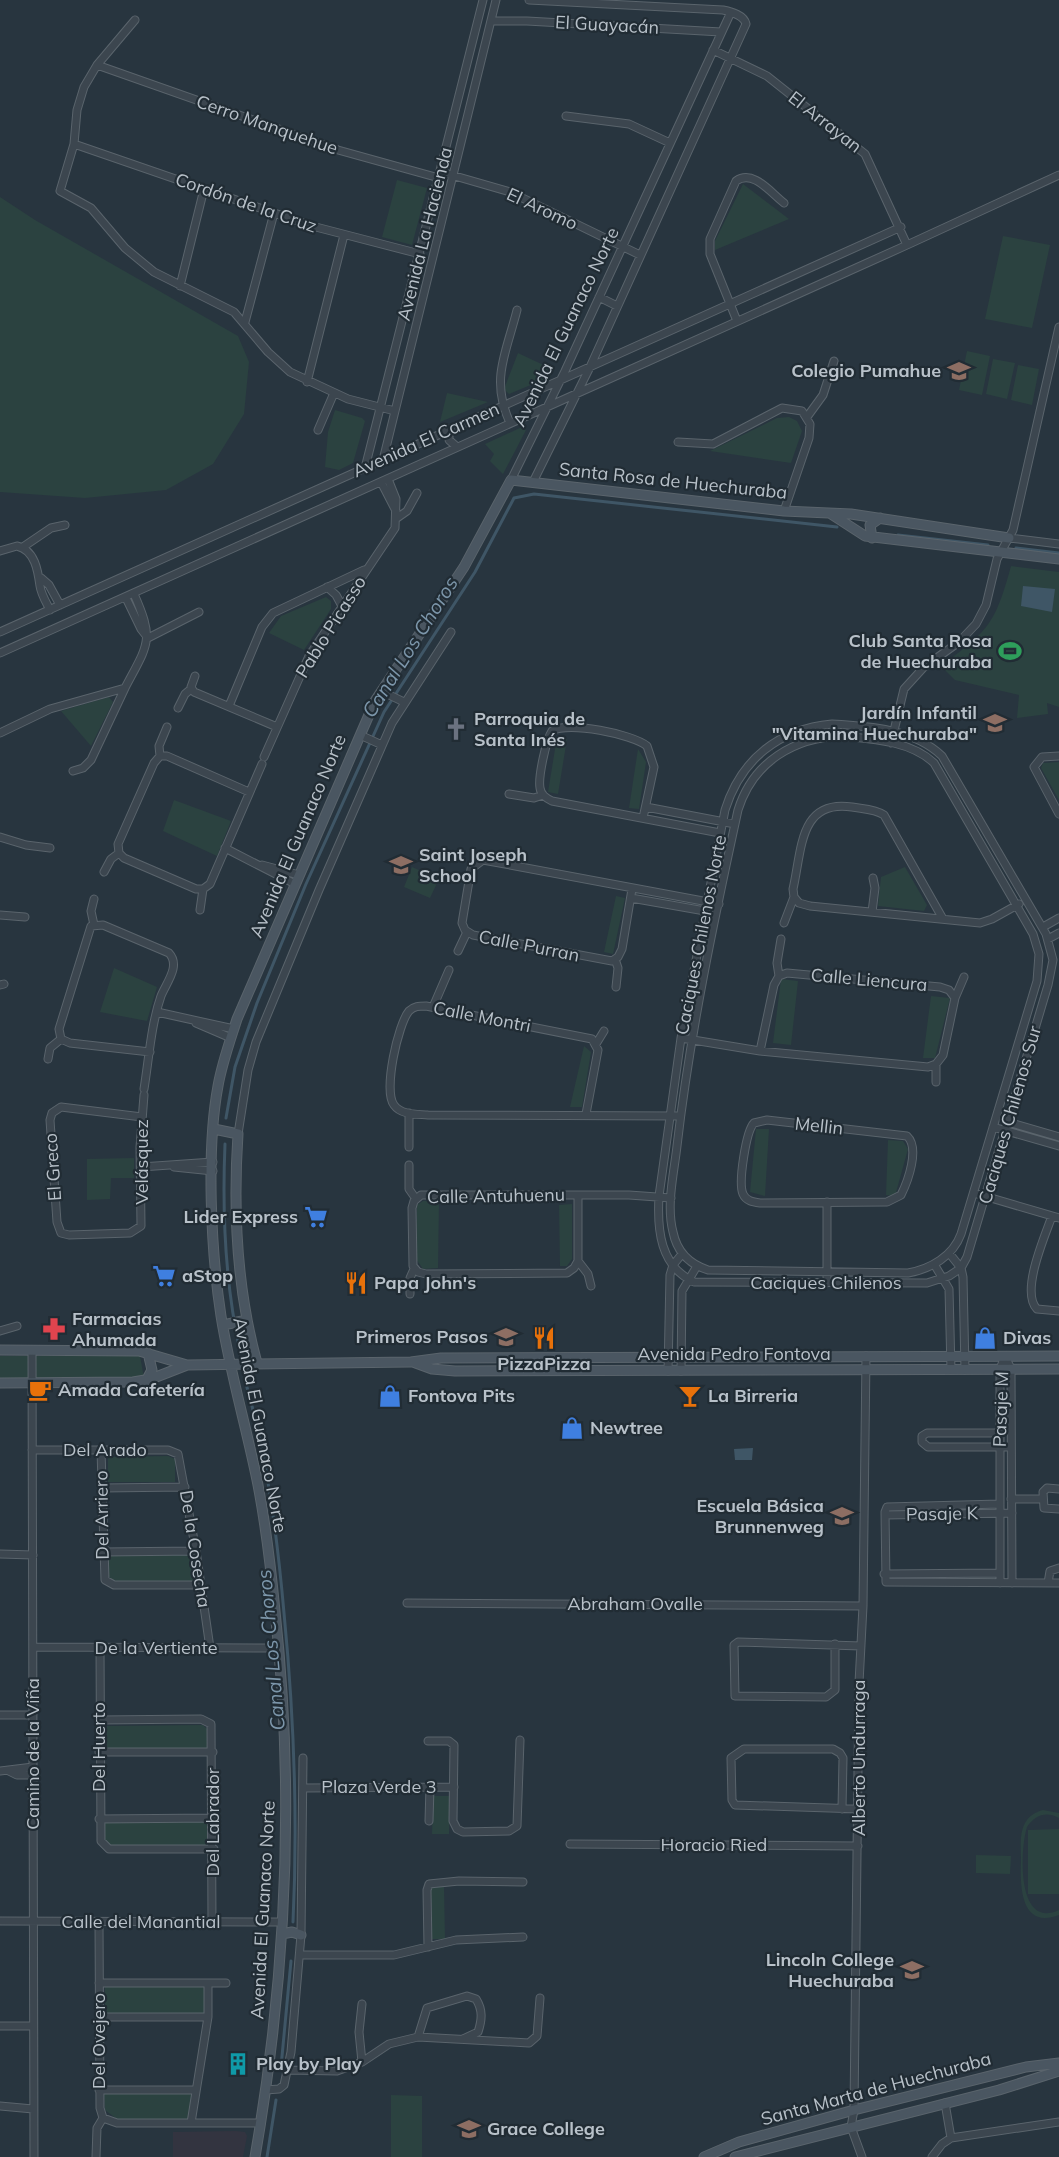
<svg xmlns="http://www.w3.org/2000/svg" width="1059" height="2157" font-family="Mulish,sans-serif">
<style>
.medical{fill:#333440}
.green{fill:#2b4240}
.water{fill:#3f5666}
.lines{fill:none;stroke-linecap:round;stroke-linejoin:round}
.stream{stroke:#3f5666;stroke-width:3}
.street-casing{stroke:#5a646c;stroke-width:9}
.secondary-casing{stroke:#5a646c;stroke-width:11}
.street{stroke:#3c464f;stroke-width:7}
.secondary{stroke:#4a5661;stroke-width:9}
.labels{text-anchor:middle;stroke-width:4.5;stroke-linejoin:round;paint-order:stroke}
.street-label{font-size:18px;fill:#b8c1c9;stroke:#212c34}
.poi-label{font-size:18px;font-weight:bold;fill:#b8c1c9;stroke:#212c34;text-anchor:start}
.water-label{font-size:20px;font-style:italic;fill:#7c96aa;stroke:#212c34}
</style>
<rect width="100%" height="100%" fill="#28353f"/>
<path class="medical" d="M235 2131 245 2132 247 2136 243 2157H173V2132Z"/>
<path class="green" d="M397 180 427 188 412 245 382 237Z
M743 184 789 219 715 250V241Z
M0 197 35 220 238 336 249 362 244 414 213 464 166 490 85 498 0 492Z
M1003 236 1050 245 1032 328 985 319Z
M967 351 990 356 982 395 959 390Z
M518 353 554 370 550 377 509 394 504 389Z
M993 359 1015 363 1007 399 986 394Z
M1018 365 1039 369 1032 405 1011 400Z
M447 393 488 402 440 422Z
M335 410 362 418 365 421 353 463 339 470 325 467 328 432Z
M789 417 797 421 802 431 791 463 710 451 777 418Z
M522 427 526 430 503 474 490 461 494 454 485 444Z
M1011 566 1059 572V707L1047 703 1048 714 1017 718 1019 695 955 680 941 666C988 631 995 625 1011 566Z
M326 597 331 601V609L304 650 269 633 281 616Z
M109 697 113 702 91 746 61 711Z
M557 737 567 739 558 794 548 792Z
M638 749 646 762 639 809 629 808Z
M1059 762V800L1041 768 1043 763Z
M174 800 231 821 217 856 163 831Z
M412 867 439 879 430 898 404 887Z
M905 867 927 905 924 911 878 906 881 877Z
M616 896 625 898 613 954 604 952Z
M114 968 157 987 147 1021 100 1012Z
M781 979 798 981 791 1045 773 1043Z
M931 996 950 998 935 1058H923Z
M584 1046 591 1052 582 1107H570Z
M756 1129H769L765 1196 750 1192Z
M888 1140 903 1141 908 1149 895 1196 886 1195Z
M134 1158V1178H111L110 1199 87 1200V1159Z
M439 1200 438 1268 423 1269 416 1259 417 1205 423 1201Z
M572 1204V1259L567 1266H560L559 1205Z
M0 1356H140L144 1378 0 1379Z
M168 1456 175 1459V1482H108V1457Z
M106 1555H191L195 1581 115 1582 107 1575Z
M203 1725 208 1730 209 1748 107 1749V1726Z
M433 1796H450L449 1834H432Z
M1043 1810 1059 1813V1818C1046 1811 1035 1815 1027 1827 1020 1849 1016 1930 1059 1910V1915C1020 1930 1020 1885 1021 1860 1021 1849 1019 1834 1025 1823 1029 1816 1035 1812 1043 1810Z
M104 1822H210V1845L110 1846 104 1841Z
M1059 1829V1894H1028V1830Z
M976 1855 1011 1856 1010 1874 976 1873Z
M431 1886H444L445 1939H432Z
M105 1987H202L207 1988 204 2013 105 2015Z
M104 2093 192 2094 188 2120 117 2119 105 2110Z
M391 2095 422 2096V2157H391Z"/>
<path class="water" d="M1023 586 1055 589 1052 612 1021 606Z
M753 1448 752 1460H735L734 1449Z"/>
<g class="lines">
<path class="stream" d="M898 535 988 545
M1016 548 1059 553
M226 1118 235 1067 257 1003 306 884 384 712 475 572 514 498 534 494 837 527
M225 1144C222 1214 225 1283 240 1351
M245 1380C267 1456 277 1534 284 1613 294 1716 298 1818 293 1922
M281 2067 291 1961
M267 2157 276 2100"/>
<g class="street-casing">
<path id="street" d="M529 0 723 10C732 12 744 15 746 24L590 367 533 482
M135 20 97 65 84 87 77 110 74 144 60 191 91 208 125 248 154 272 234 312 268 352 290 372 348 399 395 411
M492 21H527L721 32
M97 65 338 150 439 178
M566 116 629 124 670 143
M74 144 312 226 420 254
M441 172 510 192 640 255
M907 245 1059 175
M180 286 204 189
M599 297 617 306
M737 321 710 254V239L736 181C753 169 770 192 784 203
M245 322 274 213
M307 382 344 235
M807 417 823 395 834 361
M510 423C490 379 506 354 517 310
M449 429V440L457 447
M318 430 334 393
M678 442 713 444 782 408 802 411 810 424 809 438 784 511
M383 460 496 0
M365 468 483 0
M511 480 565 371 731 12
M381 482 396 511
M397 518 407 511 417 493
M1009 538 1059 544
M23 547 51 528 65 525
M0 551 17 546C35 550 38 571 40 586 41 594 46 602 50 610
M41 578 49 585 60 605
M327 587 336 595 342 606
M126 598 141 629 148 638
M0 632 901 227
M148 638 199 612
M0 653 907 245 865 154 767 76 713 50
M195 676 191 687 194 692 277 727
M381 691 404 702
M229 706 262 627 273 613 364 570
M178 708 185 694 191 689
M832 724C869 726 914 729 942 756L1046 934 1053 960 1048 985 967 1257 961 1268 949 1276 927 1283 694 1282C660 1266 657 1230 659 1196L681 1038 725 810C741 759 779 729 832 724Z
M0 733 50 709 125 688C148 644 155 641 134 594
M360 735 382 745
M843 736C873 739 911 741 934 763L1033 934 1039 954 1037 981 961 1234C953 1256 931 1269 908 1273L708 1270C689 1264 677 1252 673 1232 666 1205 674 1173 677 1146 690 1033 714 920 738 810 753 762 794 737 843 736Z
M891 743 904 689 924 667 959 642 976 624 986 605 997 559 1013 530 1059 327
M160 756 159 746 167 727
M1059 756 1042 757 1034 767 1059 814
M264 757 309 656 395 528 396 499 388 479
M73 771 83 768 91 760 125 688
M509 794 534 798 543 795
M646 807 735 824
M643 818 654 767 647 746C632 734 568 721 552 731 546 740 538 777 540 788 541 795 546 798 552 801L720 833
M0 837 26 845 50 848
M225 848 295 884
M262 865 299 875
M104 872 111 859 119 853
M203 889H196L124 858 119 853 118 844 154 763 160 756H167L249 792
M632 889 622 949 618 957 612 961 473 935 465 930 462 923 471 869 483 860 719 904
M631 898 705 911
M200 910 203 889 210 884 262 764
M872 912 875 888 873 878
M0 915 25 917
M943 919 884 815C875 809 863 809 852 807 799 799 802 850 793 889L794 897 799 903 810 906 980 923 992 919 1019 904
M784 923 794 897
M94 925 91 911 94 899
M1043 927 1059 918
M1048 939 1059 933
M458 951 467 932
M615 959 618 968 616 987
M779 976 777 963 781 939
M0 985 4 984
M955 998 964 977
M433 1007 449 970
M157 1012 234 1029
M196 1023 231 1038
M681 1038 760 1051 928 1067 936 1064 943 1055 955 998 949 990 940 987 787 973 779 976 774 985 760 1051
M61 1039 59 1029 91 926 103 925 169 953C181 966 166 983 161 996 151 1025 149 1058 144 1089
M61 1039 70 1043 150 1052
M596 1044 604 1031
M48 1059 50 1048 61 1039
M936 1064V1082
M586 1114 598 1050 592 1039 426 1006C419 1006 414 1006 409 1011 398 1024 383 1091 394 1105 401 1115 416 1114 428 1115L680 1116
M142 1117 61 1107 52 1113 50 1120 57 1222 61 1233 69 1235 130 1233 141 1226 140 1147 144 1095
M767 1120 907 1136C920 1148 908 1181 901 1195L887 1202 760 1203C753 1202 746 1201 743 1194 738 1183 746 1131 754 1123Z
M1008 1122 1059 1137
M993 1127 1059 1146
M238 1134 248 1070 256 1042 319 890 392 723 451 632
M409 1147V1113
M409 1165V1189L416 1199
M141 1167 213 1162
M174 1167 213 1171
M974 1193 1059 1218
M578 1195V1261L574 1268 567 1273 426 1274 418 1272 413 1266 412 1208 414 1201 421 1195H629L671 1198
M1052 1216C1045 1236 1020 1292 1037 1309L1059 1311
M949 1253 961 1268 963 1277 965 1370
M578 1261 588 1274 591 1286
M934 1264 949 1289 951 1370
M827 1283V1202
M410 1294V1278L414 1269
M0 1331 17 1326
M32 1350 34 2157
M1005 1356 1011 1369 1012 1583
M668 1371 670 1275 673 1265 682 1254
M681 1371 682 1291 697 1266
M1000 1433H927L922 1436V1442L928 1447H1011
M32 1450H168L178 1454 196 1551 210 1648
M101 1450 105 1580 114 1585H201
M102 1488 185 1487
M1059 1489 1047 1488 1043 1492 1044 1508 1059 1509
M1011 1499H1043
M1000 1504 887 1507 885 1512 886 1582 1059 1583
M885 1515 1012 1513
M103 1552 196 1551
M0 1554 33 1555
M884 1574 1000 1573
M1000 1583V1369L1005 1356
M1048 1583 1050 1571 1059 1568
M407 1603 863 1606
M835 1644V1690L826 1697 735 1696 734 1645 738 1642 861 1646
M33 1647 279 1648
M100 1647 101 1841 109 1849H214
M0 1715H33
M99 1720 201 1719 211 1724 212 1922
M428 1741H449L454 1745 453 1821 457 1829 463 1832 509 1831 517 1826 520 1740
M99 1752H213
M0 1771 33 1767
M9 1771 17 1775H33
M304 1788 454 1787
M842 1809 843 1758 840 1753 833 1749H744L731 1758 732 1800 735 1805 859 1809
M99 1819 213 1818
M429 1821 430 1787
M570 1844 858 1846
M0 1921 282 1922
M99 1922 100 2108 103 2118
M428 1947 427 1890 429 1884 459 1881 523 1882
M300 1955H394L456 1940 523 1937
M99 1983H226
M362 2004 359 2032 362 2062
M100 2017H208
M0 2026H33
M418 2037 427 2008 467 1996 476 1999C483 2010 482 2020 478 2032L463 2039
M289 2070 337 2071 362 2062 389 2044 418 2037 529 2043 537 2036 540 1998
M99 2090H196
M266 2090 279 2089 284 2085 291 2052 301 1935 303 1758
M945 2103 951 2138
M0 2106 33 2109
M103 2118 117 2123H261
M191 2123 208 2017V1983
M96 2157 97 2128 103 2118
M862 2157 851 2127 854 2110 859 1683 863 1606 866 1356
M932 2157 942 2144 951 2138 1059 2122"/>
</g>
<g class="secondary-casing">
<path id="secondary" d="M831 514 865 536 1059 559
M872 538 870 525 880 518
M214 1129 238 1134C233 1209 237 1290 257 1363
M223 1325 247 1320
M0 1350 139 1351 187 1365
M413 1362 432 1369 455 1371 1059 1369
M146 1381 152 1370 148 1353
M0 1383 133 1382 151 1379 187 1365 411 1362 441 1358 1059 1356
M282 1934 292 1932 301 1935
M255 2157C286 1977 295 1793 275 1611 271 1569 266 1527 258 1485 247 1429 230 1373 221 1316 211 1251 206 1150 218 1086 222 1063 230 1041 237 1019L375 701 464 567 511 480 784 511 851 514 1009 538
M704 2157 739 2142 854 2110 1026 2067 1059 2063
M735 2157 999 2090 1059 2071"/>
</g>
<use href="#street" class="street"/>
<use href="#secondary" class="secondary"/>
</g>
<defs>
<g id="school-bare" transform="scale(1.8)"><path d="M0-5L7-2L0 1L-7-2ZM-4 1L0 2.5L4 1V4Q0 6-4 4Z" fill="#8d6e63" stroke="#212c34" stroke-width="2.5" paint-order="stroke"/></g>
<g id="stadium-bare" transform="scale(1.8)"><path d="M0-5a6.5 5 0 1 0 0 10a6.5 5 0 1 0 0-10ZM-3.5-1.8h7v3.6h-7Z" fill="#2e9e5b" stroke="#212c34" stroke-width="2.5" paint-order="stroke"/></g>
<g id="church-bare" transform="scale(1.8)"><path d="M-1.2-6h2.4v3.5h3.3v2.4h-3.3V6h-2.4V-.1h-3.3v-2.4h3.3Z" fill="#6b7280" stroke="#212c34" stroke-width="2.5" paint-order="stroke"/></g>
<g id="supermarket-bare" transform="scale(1.8)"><path d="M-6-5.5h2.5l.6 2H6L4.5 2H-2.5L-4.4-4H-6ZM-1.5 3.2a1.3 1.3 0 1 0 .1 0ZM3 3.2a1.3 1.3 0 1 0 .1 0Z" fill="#3f7fe0" stroke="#212c34" stroke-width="2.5" paint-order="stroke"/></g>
<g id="restaurant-bare" transform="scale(1.8)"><path d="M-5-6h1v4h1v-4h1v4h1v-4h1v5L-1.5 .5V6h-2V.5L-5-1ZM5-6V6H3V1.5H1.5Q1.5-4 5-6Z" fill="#e8710a" stroke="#212c34" stroke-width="2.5" paint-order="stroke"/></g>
<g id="pharmacy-bare" transform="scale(1.8)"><path d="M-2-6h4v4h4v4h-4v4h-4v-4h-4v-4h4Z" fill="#e0444e" stroke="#212c34" stroke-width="2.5" paint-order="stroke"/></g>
<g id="shop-bare" transform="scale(1.8)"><path d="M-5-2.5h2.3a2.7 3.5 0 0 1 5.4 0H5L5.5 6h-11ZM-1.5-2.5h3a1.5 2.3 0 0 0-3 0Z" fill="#3f7fe0" stroke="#212c34" stroke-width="2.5" paint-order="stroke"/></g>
<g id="cafe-bare" transform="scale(1.8)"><path d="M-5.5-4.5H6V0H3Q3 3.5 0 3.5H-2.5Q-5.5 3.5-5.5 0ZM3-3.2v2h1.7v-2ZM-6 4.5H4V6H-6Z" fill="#e8710a" stroke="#212c34" stroke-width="2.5" paint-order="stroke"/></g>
<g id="bar-bare" transform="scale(1.8)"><path d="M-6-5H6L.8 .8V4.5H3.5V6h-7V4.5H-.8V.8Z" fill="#e8710a" stroke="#212c34" stroke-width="2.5" paint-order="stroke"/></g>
<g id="building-bare" transform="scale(1.8)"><path d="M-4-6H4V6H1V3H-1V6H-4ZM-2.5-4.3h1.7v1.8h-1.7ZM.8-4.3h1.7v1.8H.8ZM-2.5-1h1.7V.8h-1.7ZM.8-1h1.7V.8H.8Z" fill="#0f9aa8" stroke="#212c34" stroke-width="2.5" paint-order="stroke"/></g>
</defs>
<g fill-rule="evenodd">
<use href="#school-bare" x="959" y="371"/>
<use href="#stadium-bare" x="1010" y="651"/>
<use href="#school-bare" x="995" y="723"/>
<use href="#church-bare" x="456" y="729"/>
<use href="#school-bare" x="401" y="865"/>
<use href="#supermarket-bare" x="316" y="1217"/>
<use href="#supermarket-bare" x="164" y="1276"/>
<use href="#restaurant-bare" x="356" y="1283"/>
<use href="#pharmacy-bare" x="54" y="1329"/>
<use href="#school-bare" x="506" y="1337"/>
<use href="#restaurant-bare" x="544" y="1338"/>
<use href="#shop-bare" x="985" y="1338"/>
<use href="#cafe-bare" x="40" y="1390"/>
<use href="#shop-bare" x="390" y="1396"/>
<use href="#bar-bare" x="690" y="1396"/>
<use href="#shop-bare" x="572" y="1428"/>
<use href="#school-bare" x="842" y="1516"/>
<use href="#school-bare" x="912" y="1970"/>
<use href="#building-bare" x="238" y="2064"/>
<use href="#school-bare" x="469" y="2129"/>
</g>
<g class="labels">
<g class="street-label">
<text transform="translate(607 25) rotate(3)" y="6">El Guayacán</text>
<text transform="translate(825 122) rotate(38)" y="6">El Arrayan</text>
<text transform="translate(267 125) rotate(19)" y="6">Cerro Manquehue</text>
<text transform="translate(246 203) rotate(19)" y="6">Cordón de la Cruz</text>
<text transform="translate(542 209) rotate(25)" y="6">El Aromo</text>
<text transform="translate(425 234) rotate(-76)" y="6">Avenida La Hacienda</text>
<text transform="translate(566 327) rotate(-64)" y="6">Avenida El Guanaco Norte</text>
<text transform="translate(426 440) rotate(-24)" y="6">Avenida El Carmen</text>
<text transform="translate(673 481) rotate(6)" y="6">Santa Rosa de Huechuraba</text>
<text transform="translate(331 627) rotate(-58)" y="6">Pablo Picasso</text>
<text transform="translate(298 836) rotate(-67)" y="6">Avenida El Guanaco Norte</text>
<text transform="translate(701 935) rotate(-79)" y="6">Caciques Chilenos Norte</text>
<text transform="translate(529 946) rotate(11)" y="6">Calle Purran</text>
<text transform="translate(869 980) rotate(5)" y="6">Calle Liencura</text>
<text transform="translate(482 1017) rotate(11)" y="6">Calle Montri</text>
<text transform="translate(1010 1115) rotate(-74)" y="6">Caciques Chilenos Sur</text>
<text transform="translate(819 1126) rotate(6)" y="6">Mellin</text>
<text transform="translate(142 1162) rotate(-90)" y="6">Velásquez</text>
<text transform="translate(53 1167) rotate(-94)" y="6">El Greco</text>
<text transform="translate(496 1196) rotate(-1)" y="6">Calle Antuhuenu</text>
<text x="826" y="1289">Caciques Chilenos</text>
<text x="734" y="1360">Avenida Pedro Fontova</text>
<text transform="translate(1001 1409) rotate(-88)" y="6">Pasaje M</text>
<text transform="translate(260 1425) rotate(79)" y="6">Avenida El Guanaco Norte</text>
<text x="105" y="1456">Del Arado</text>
<text transform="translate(942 1514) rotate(-1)" y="6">Pasaje K</text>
<text transform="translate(102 1515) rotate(-91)" y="6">Del Arriero</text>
<text transform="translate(195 1549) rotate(81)" y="6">De la Cosecha</text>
<text x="635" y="1610">Abraham Ovalle</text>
<text x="156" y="1654">De la Vertiente</text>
<text transform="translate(99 1747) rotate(-90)" y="6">Del Huerto</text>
<text transform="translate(33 1754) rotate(-90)" y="6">Camino de la Viña</text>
<text transform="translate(859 1758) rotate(-90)" y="6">Alberto Undurraga</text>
<text x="379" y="1793">Plaza Verde 3</text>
<text transform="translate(213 1822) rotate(-90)" y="6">Del Labrador</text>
<text x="714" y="1851">Horacio Ried</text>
<text transform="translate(263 1910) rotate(-87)" y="6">Avenida El Guanaco Norte</text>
<text x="141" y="1928">Calle del Manantial</text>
<text transform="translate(99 2041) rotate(-90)" y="6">Del Ovejero</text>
<text transform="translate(876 2089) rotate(-15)" y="6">Santa Marta de Huechuraba</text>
</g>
<g class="poi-label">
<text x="941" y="377" text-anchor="end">Colegio Pumahue</text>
<text x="992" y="647" text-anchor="end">Club Santa Rosa<tspan x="992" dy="21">de Huechuraba</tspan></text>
<text x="977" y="719" text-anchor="end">Jardín Infantil<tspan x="977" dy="21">"Vitamina Huechuraba"</tspan></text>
<text x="474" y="725">Parroquia de<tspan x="474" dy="21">Santa Inés</tspan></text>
<text x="419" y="861">Saint Joseph<tspan x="419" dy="21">School</tspan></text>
<text x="298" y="1223" text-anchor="end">Lider Express</text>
<text x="182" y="1282">aStop</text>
<text x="374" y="1289">Papa John's</text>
<text x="72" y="1325">Farmacias<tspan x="72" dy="21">Ahumada</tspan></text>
<text x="488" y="1343" text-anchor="end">Primeros Pasos</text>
<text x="1003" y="1344">Divas</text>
<text x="544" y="1370" text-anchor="middle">PizzaPizza</text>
<text x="58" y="1396">Amada Cafetería</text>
<text x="408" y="1402">Fontova Pits</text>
<text x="708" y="1402">La Birreria</text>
<text x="590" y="1434">Newtree</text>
<text x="824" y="1512" text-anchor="end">Escuela Básica<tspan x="824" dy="21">Brunnenweg</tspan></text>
<text x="894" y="1966" text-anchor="end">Lincoln College<tspan x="894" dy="21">Huechuraba</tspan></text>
<text x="256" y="2070">Play by Play</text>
<text x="487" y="2135">Grace College</text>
</g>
<g class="water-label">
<text transform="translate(410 647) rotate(-58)" y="7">Canal Los Choros</text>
<text transform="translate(271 1650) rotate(-95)" y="7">Canal Los Choros</text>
</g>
</g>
</svg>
